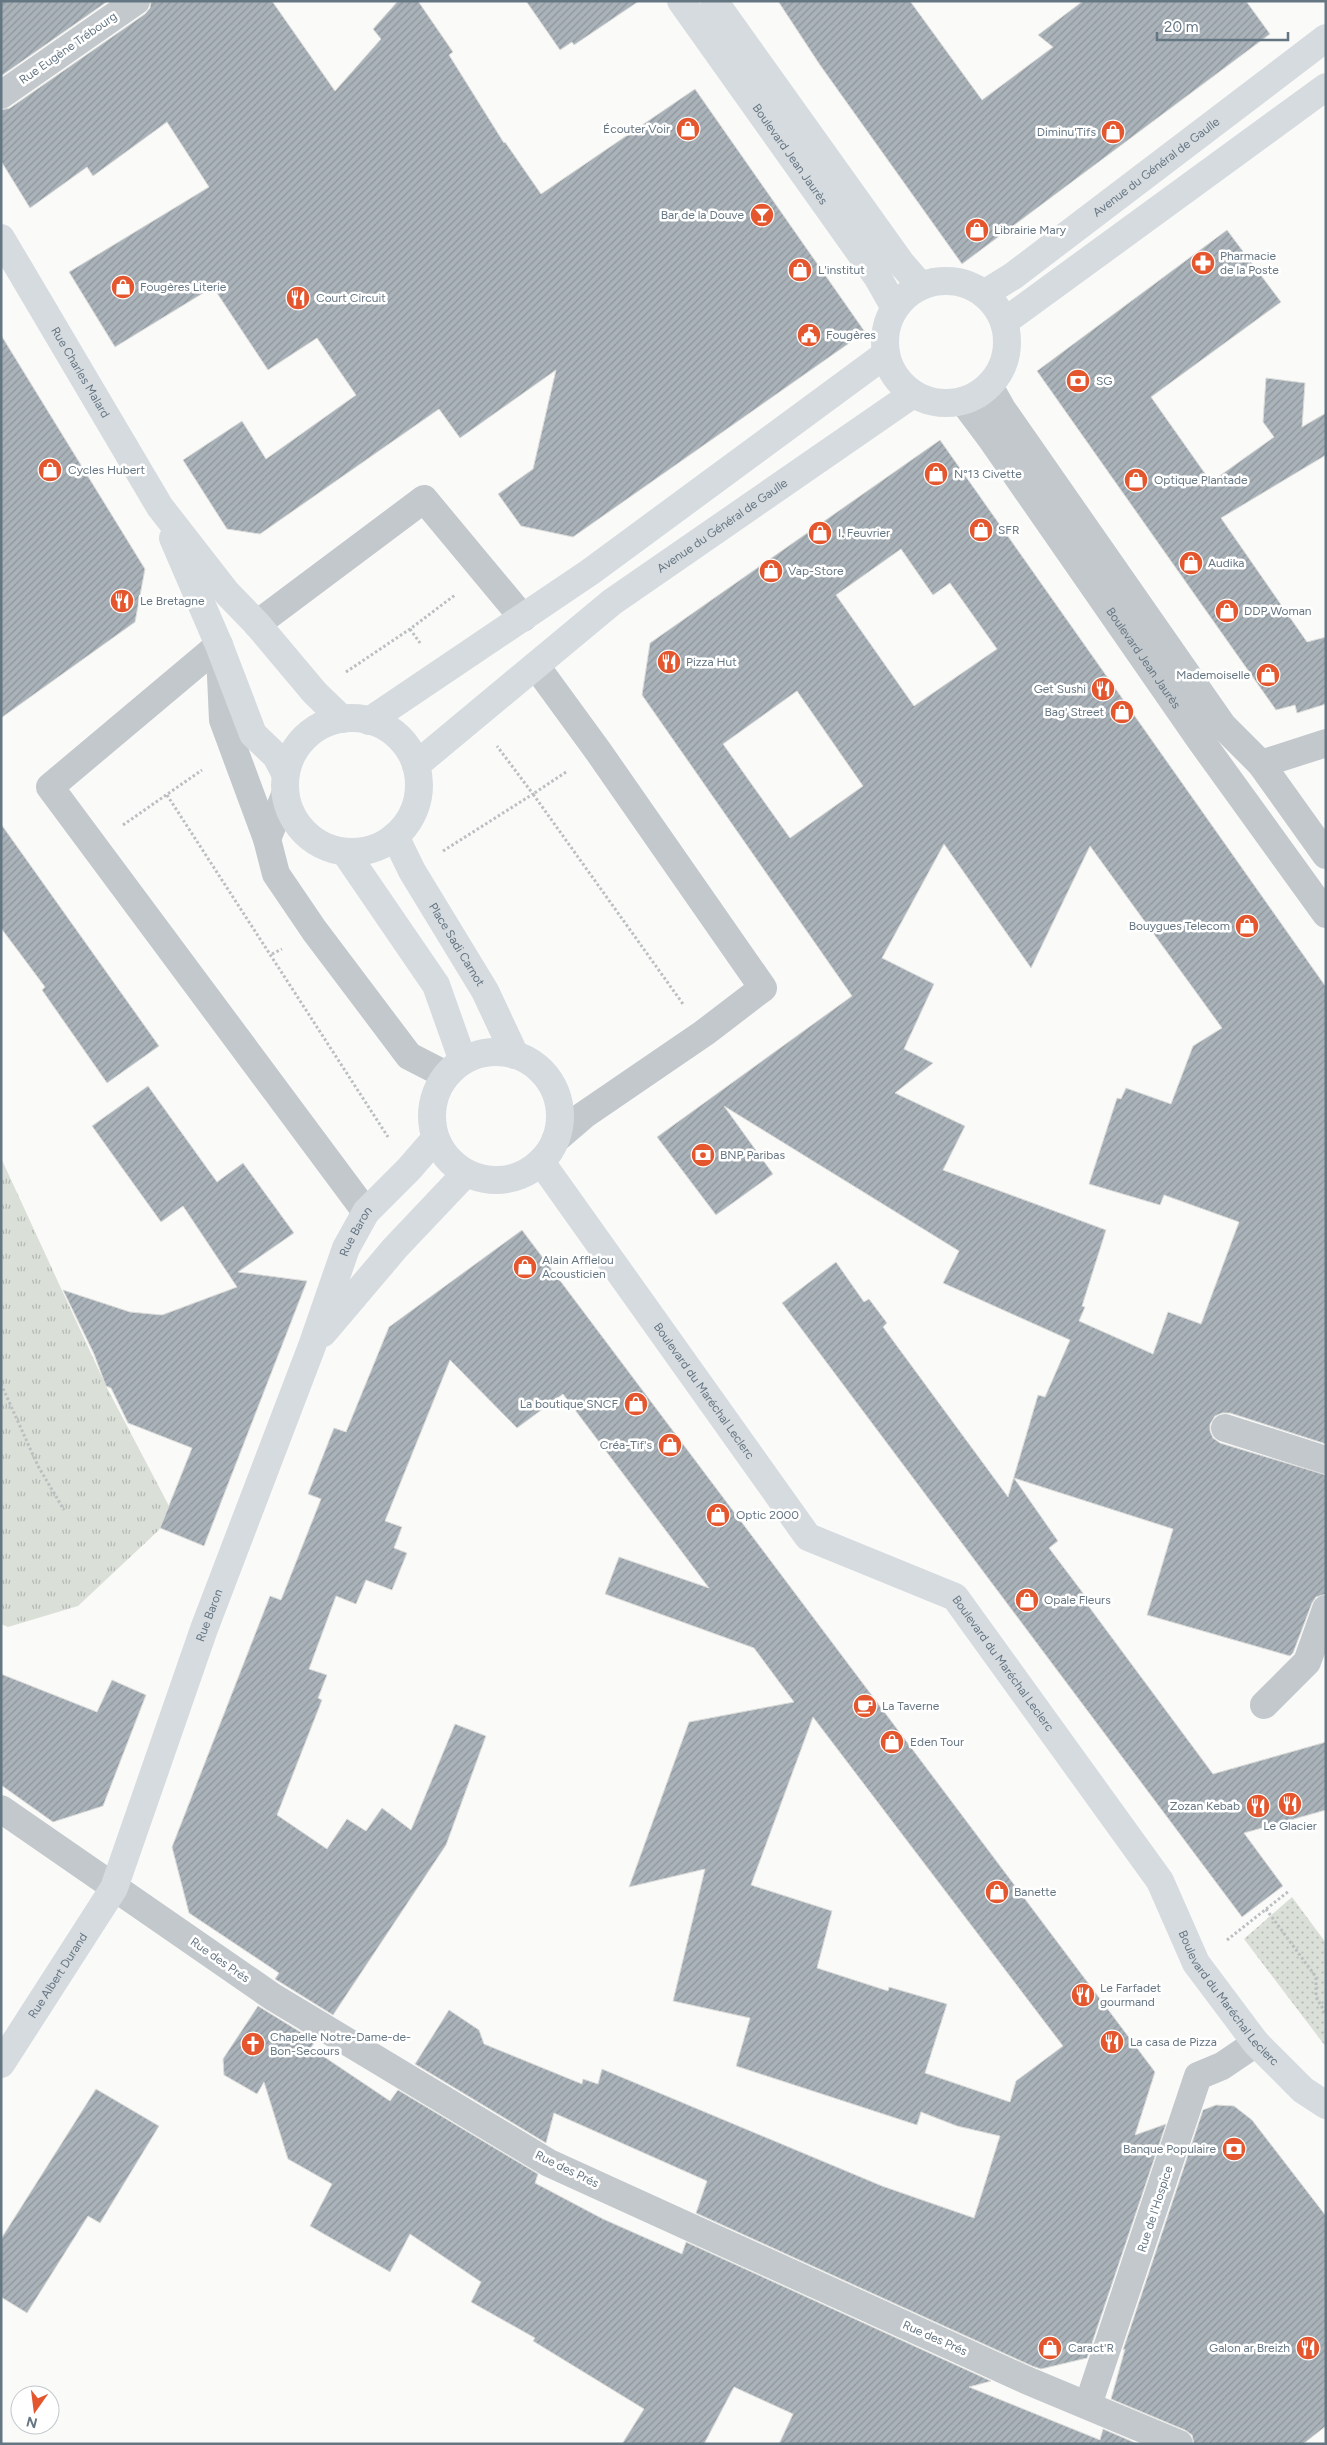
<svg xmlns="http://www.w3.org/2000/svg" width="1327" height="2445" font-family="Figtree,sans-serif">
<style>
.grass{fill:url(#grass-tufts)}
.park{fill:url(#park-dots)}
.building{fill:url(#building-hatch);stroke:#dcdcda;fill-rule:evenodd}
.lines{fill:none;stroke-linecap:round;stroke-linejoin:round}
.path{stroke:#bbbfc2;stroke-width:3;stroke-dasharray:2.5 2.5;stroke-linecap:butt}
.minor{stroke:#c3c8cc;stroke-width:28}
.major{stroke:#d6dbdf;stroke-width:28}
.labels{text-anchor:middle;stroke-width:5;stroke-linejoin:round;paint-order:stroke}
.street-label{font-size:12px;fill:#657683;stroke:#fff}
.poi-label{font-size:12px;fill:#657683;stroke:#fff;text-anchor:start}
</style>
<defs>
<pattern id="grass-tufts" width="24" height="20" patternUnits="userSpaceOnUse" patternTransform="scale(1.25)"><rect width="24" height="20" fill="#dadfd7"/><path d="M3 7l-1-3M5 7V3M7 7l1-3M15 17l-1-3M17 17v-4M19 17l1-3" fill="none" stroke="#b4b9b4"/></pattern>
<pattern id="park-dots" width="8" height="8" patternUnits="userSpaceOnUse" patternTransform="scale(1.25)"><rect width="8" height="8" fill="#dadfd7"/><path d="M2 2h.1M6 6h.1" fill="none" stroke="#b4b9b4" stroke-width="1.8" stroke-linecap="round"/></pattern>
<pattern id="building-hatch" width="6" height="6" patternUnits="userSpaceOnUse" patternTransform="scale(1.25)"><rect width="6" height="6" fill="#aab3b9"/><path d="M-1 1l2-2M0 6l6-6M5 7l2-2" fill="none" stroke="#8e969c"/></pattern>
</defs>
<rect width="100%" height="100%" fill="#fafaf8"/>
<path class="grass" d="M1 1158 106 1386 169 1506 159 1530 78 1606 8 1627 1 1624Z"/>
<path class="park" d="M1292 1897 1326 1943V2047L1244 1939Z"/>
<path class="building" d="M1 1H108L1 76Z
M151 1H272L335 91 381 39 373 29 398 1H418L453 52 449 55 504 143 505 142 541 194 695 89 865 332 573 537 521 526 498 494 533 469 556 370 460 438 439 409 260 534 227 529 183 460 242 421 266 459 356 395 317 338 268 370 213 287 115 347 69 272 209 187 167 122 93 176 87 167 30 208 1 161V110L10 108 145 14 150 8Z
M526 1H639L574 45 572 42 560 50Z
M778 1H910L982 100 1053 47 1038 35 1083 1H1246L1270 34 962 264 820 65Z
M1227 230 1281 302 1151 397 1211 482 1274 437 1263 422 1266 378 1305 383 1302 427 1326 413V455L1221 518 1307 642 1326 637V704L1297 713 1295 705 1276 710 1037 371Z
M1 335 145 569 135 622 1 718Z
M940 440 1326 987V1444L1230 1413H1222L1215 1416 1210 1424V1431L1213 1438 1220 1443 1326 1475V1594L1316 1597 1312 1603 1293 1653 1290 1656 1147 1615 1173 1529 1014 1478 1058 1541 1049 1548 1086 1597 1081 1596 1213 1774 1326 1742V1810L1244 1833 1283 1886 1242 1917 782 1303 836 1262 864 1302 869 1299 887 1323 883 1327 1008 1497 1038 1395 1045 1397 1070 1340 943 1283 959 1251 724 1106 773 1174 716 1215 657 1137 852 996 642 695 650 643ZM901 549 933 595 950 583 997 649 914 706 836 595ZM797 691 863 786 790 838 723 744ZM944 844 1031 968 1090 846 1222 1028 1193 1046 1171 1104 1126 1088 1121 1099 1117 1098 1089 1184 1160 1205 1164 1195 1239 1222 1201 1324 1168 1312 1153 1354 1079 1321 1085 1307 1082 1306 1106 1230 943 1170 965 1126 895 1093 933 1063 904 1049 934 984 882 958Z
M1 824 159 1046 107 1083 42 990 45 987 1 928Z
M148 1086 217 1182 243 1163 294 1233 238 1272 307 1281 204 1546 160 1528 192 1448 128 1423 111 1388 106 1386 94 1354 63 1290 130 1312 162 1315 237 1287 183 1206 161 1222 92 1126Z
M522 1230 1155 2072 1135 2135 1166 2124 1087 2358 1041 2369 1032 2366 696 2213 707 2181 554 2113 546 2143 415 2064 449 2010 479 2030 484 2044 582 2084 583 2079 598 2084 602 2069 882 2186 974 2218 1000 2136 957 2126 921 2112 917 2125 736 2066 750 2018 673 2001 705 1869 629 1887 689 1722 794 1702 754 1648 605 1594 619 1557 709 1588 563 1394 517 1428 450 1360 385 1521 402 1527 394 1548 407 1553 392 1590 366 1580 356 1604 336 1596 309 1669 327 1675 318 1698 322 1700 277 1815 327 1849 347 1819 366 1831 382 1808 411 1830 455 1724 486 1736 446 1845 333 2015 275 1979 279 1973 189 1913 172 1847 270 1596 281 1600 321 1499 308 1494 334 1428 346 1432 389 1327ZM813 1717 1063 2046 1016 2081 1010 2102 925 2073 947 2004 889 1987 888 1991 817 1968 832 1911 751 1885Z
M1 1674 97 1712 112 1680 146 1695 103 1806 53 1822 1 1785Z
M258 2006 315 2041 311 2048 390 2101 398 2090 538 2174 535 2183 603 2219 682 2254 686 2242 991 2381 969 2387 1100 2440 1103 2429 1138 2444H779L793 2414 734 2387 704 2444H622L644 2409 533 2341 535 2338 471 2302 481 2282 410 2234 390 2272 310 2226 332 2184 288 2159 264 2082 257 2094 224 2075 223 2059Z
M96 2089 159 2126 100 2223 88 2216 27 2313 1 2297V2239Z
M1216 2105 1234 2106 1252 2120 1326 2216V2426L1303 2444H1194L1192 2435 1185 2430 1111 2399 1125 2349 1123 2350 1203 2110Z"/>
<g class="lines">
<path class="path" d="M410 629 420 643
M346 672 410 629 455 595
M566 772 533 794 683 1004
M167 795 388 1137
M123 825 202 770
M443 851 533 794 497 746
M272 954 282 949
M1 1384 38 1466 64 1510
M1266 1909 1316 1977V1997L1326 2014
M1227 1940 1289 1891"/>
<g class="minor">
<path d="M1 95 136 1"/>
<path d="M989 386 1002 409 1223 726 1261 764 1326 855"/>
<path id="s1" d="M963 401 990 437 1201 741 1326 914"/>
<path d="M257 624 424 499 523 618"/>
<path d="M219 645 50 787 366 1212"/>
<path d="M220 654 223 720 267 839 276 874 314 930 409 1056 446 1075"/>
<path d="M536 666 598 751 763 988 704 1033 584 1115 556 1139"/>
<path d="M1261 764 1326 743"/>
<path d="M267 839 285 795"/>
<path d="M1225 1428 1326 1460"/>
<path d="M1264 1705 1307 1662 1326 1609"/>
<path d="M1 1809 273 1997 549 2163 1026 2380 1179 2444"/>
<path d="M1088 2405 1198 2076 1222 2066 1256 2043"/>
</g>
<g class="major">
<path id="s2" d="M681 1 878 278 895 308"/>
<path d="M714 1 901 263 921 286"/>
<path id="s3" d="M1 238 160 507 227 593 257 624 315 693 342 719"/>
<circle cx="946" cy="342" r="61"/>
<path id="s4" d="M984 294 1013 276 1326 38"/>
<path d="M1004 322 1326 87"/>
<path d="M173 538 219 645 253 734 276 756 285 773"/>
<circle cx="352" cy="785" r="67"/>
<path d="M369 721 590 572 886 354"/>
<path id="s5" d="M416 765 612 602 913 394"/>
<path id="s6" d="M395 836 412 871 485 991 515 1055"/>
<path d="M345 852 436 985 463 1061"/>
<circle cx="496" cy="1116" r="64"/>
<path id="s7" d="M541 1162 808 1537 955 1597 1160 1881 1196 1963 1256 2043 1303 2090 1326 2105"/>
<path d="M323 1333 395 1248 466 1173"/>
<path id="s8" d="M1 2064 114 1888 204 1629 312 1346 346 1248 366 1212 409 1169 435 1139"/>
</g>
</g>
<defs>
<g id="shop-disc" transform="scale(1.25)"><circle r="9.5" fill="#e4572e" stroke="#fff"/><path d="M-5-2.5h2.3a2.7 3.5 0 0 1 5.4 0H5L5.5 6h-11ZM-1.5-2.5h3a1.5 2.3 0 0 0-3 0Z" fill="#fff"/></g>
<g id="bar-disc" transform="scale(1.25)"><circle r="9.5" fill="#e4572e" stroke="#fff"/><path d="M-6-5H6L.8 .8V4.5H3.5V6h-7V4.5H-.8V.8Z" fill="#fff"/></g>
<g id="pharmacy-disc" transform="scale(1.25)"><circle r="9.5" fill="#e4572e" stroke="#fff"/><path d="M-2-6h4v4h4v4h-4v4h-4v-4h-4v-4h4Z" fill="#fff"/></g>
<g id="restaurant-disc" transform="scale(1.25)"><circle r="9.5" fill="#e4572e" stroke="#fff"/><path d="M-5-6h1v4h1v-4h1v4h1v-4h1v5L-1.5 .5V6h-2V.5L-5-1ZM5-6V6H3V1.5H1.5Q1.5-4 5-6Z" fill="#fff"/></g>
<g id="civic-disc" transform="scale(1.25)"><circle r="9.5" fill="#e4572e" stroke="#fff"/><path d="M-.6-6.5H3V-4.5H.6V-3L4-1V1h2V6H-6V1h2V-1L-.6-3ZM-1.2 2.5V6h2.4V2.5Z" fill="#fff"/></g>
<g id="bank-disc" transform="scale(1.25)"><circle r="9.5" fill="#e4572e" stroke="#fff"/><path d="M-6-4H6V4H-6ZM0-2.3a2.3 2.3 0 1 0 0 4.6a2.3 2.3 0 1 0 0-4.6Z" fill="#fff"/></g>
<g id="cafe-disc" transform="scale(1.25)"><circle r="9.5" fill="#e4572e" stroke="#fff"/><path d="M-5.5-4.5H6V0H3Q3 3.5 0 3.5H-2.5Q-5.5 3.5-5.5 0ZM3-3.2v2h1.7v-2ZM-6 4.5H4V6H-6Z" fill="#fff"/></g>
<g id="church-disc" transform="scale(1.25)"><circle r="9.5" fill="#e4572e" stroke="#fff"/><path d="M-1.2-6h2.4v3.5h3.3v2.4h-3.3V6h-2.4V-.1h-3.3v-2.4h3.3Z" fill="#fff"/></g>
</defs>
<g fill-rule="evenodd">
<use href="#shop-disc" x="688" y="129"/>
<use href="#shop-disc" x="1113" y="132"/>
<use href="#bar-disc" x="762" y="215"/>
<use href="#shop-disc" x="977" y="230"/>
<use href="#pharmacy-disc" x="1203" y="263"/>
<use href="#shop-disc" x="800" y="270"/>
<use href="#shop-disc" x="123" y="287"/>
<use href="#restaurant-disc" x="298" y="298"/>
<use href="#civic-disc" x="809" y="335"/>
<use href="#bank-disc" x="1078" y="381"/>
<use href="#shop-disc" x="50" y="470"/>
<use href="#shop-disc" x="936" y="474"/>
<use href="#shop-disc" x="1136" y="480"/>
<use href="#shop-disc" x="981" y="530"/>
<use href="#shop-disc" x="820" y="533"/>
<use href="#shop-disc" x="1191" y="563"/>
<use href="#shop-disc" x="771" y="571"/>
<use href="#restaurant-disc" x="122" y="601"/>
<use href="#shop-disc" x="1227" y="611"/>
<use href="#restaurant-disc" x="669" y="662"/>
<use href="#shop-disc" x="1268" y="675"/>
<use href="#restaurant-disc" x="1103" y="689"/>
<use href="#shop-disc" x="1122" y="712"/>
<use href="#shop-disc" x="1247" y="926"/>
<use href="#bank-disc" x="703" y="1155"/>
<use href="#shop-disc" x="525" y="1267"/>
<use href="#shop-disc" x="636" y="1404"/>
<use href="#shop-disc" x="670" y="1445"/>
<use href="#shop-disc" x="718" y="1515"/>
<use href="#shop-disc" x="1027" y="1600"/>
<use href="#cafe-disc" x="865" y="1706"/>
<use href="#shop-disc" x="892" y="1742"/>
<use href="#restaurant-disc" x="1290" y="1804"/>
<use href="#restaurant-disc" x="1258" y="1806"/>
<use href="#shop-disc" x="997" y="1892"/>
<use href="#restaurant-disc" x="1083" y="1995"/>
<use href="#restaurant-disc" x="1112" y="2042"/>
<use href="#church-disc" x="253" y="2044"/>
<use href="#bank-disc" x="1234" y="2149"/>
<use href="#shop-disc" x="1050" y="2348"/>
<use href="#restaurant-disc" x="1308" y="2348"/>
</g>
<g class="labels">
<g class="street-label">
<text transform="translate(68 48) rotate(-35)" y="4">Rue Eugène Trébourg</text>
<text dy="4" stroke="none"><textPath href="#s2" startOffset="188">Boulevard Jean Jaurès</textPath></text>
<text dy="4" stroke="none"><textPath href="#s4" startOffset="214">Avenue du Général de Gaulle</textPath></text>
<text dy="4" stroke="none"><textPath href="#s3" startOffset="156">Rue Charles Malard</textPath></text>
<text dy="4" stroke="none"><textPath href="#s5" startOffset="389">Avenue du Général de Gaulle</textPath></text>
<text dy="4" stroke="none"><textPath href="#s1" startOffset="314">Boulevard Jean Jaurès</textPath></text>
<text dy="4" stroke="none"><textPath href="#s6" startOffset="125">Place Sadi Carnot</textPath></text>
<text dy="4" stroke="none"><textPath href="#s8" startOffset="909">Rue Baron</textPath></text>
<text dy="4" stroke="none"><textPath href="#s7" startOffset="281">Boulevard du Maréchal Leclerc</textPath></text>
<text dy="4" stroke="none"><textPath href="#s8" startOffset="498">Rue Baron</textPath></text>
<text dy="4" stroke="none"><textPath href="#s7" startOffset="701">Boulevard du Maréchal Leclerc</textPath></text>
<text transform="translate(220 1960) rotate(35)" y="4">Rue des Prés</text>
<text dy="4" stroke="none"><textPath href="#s8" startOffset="105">Rue Albert Durand</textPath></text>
<text dy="4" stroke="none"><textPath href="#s7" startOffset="1106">Boulevard du Maréchal Leclerc</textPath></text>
<text transform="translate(567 2169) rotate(26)" y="4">Rue des Prés</text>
<text transform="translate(1155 2209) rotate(-72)" y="4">Rue de l'Hospice</text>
<text transform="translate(935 2338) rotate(24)" y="4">Rue des Prés</text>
</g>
<g class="poi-label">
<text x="670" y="133" text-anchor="end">Écouter Voir</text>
<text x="1096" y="136" text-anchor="end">Diminu'Tifs</text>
<text x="744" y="219" text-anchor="end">Bar de la Douve</text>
<text x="994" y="234">Librairie Mary</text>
<text x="1220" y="260">Pharmacie<tspan x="1220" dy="14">de la Poste</tspan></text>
<text x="818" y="274">L'institut</text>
<text x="140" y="291">Fougères Literie</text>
<text x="316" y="302">Court Circuit</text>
<text x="826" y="339">Fougères</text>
<text x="1096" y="385">SG</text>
<text x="68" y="474">Cycles Hubert</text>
<text x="954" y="478">N°13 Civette</text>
<text x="1154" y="484">Optique Plantade</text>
<text x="998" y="534">SFR</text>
<text x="838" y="537">I. Feuvrier</text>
<text x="1208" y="567">Audika</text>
<text x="788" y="575">Vap-Store</text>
<text x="140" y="605">Le Bretagne</text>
<text x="1244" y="615">DDP Woman</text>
<text x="686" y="666">Pizza Hut</text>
<text x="1250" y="679" text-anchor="end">Mademoiselle</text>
<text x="1086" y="693" text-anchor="end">Get Sushi</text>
<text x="1104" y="716" text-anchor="end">Bag' Street</text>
<text x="1230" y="930" text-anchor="end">Bouygues Telecom</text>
<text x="720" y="1159">BNP Paribas</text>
<text x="542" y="1264">Alain Afflelou<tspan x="542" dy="14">Acousticien</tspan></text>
<text x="618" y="1408" text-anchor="end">La boutique SNCF</text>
<text x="652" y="1449" text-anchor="end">Créa-Tif's</text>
<text x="736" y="1519">Optic 2000</text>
<text x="1044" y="1604">Opale Fleurs</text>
<text x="882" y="1710">La Taverne</text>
<text x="910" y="1746">Eden Tour</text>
<text x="1240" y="1810" text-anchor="end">Zozan Kebab</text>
<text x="1290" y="1830" text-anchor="middle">Le Glacier</text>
<text x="1014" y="1896">Banette</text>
<text x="1100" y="1992">Le Farfadet<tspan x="1100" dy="14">gourmand</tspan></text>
<text x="270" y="2041">Chapelle Notre-Dame-de-<tspan x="270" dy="14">Bon-Secours</tspan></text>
<text x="1130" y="2046">La casa de Pizza</text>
<text x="1216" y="2153" text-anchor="end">Banque Populaire</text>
<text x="1068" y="2352">Caract'R</text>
<text x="1290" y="2352" text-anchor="end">Galon ar Breizh</text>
</g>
</g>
<rect width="1327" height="2445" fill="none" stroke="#657683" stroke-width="5"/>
<g transform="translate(35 2410) rotate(194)"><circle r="24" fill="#ffffff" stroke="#c1c8cd"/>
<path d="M0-4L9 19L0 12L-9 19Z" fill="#e4572e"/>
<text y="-8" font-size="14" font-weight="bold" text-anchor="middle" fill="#657683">N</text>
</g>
<path d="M1157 32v8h131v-8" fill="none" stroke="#657683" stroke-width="2.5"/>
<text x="1164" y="32" font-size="15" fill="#657683" stroke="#ffffff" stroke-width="4" paint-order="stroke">20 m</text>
</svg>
